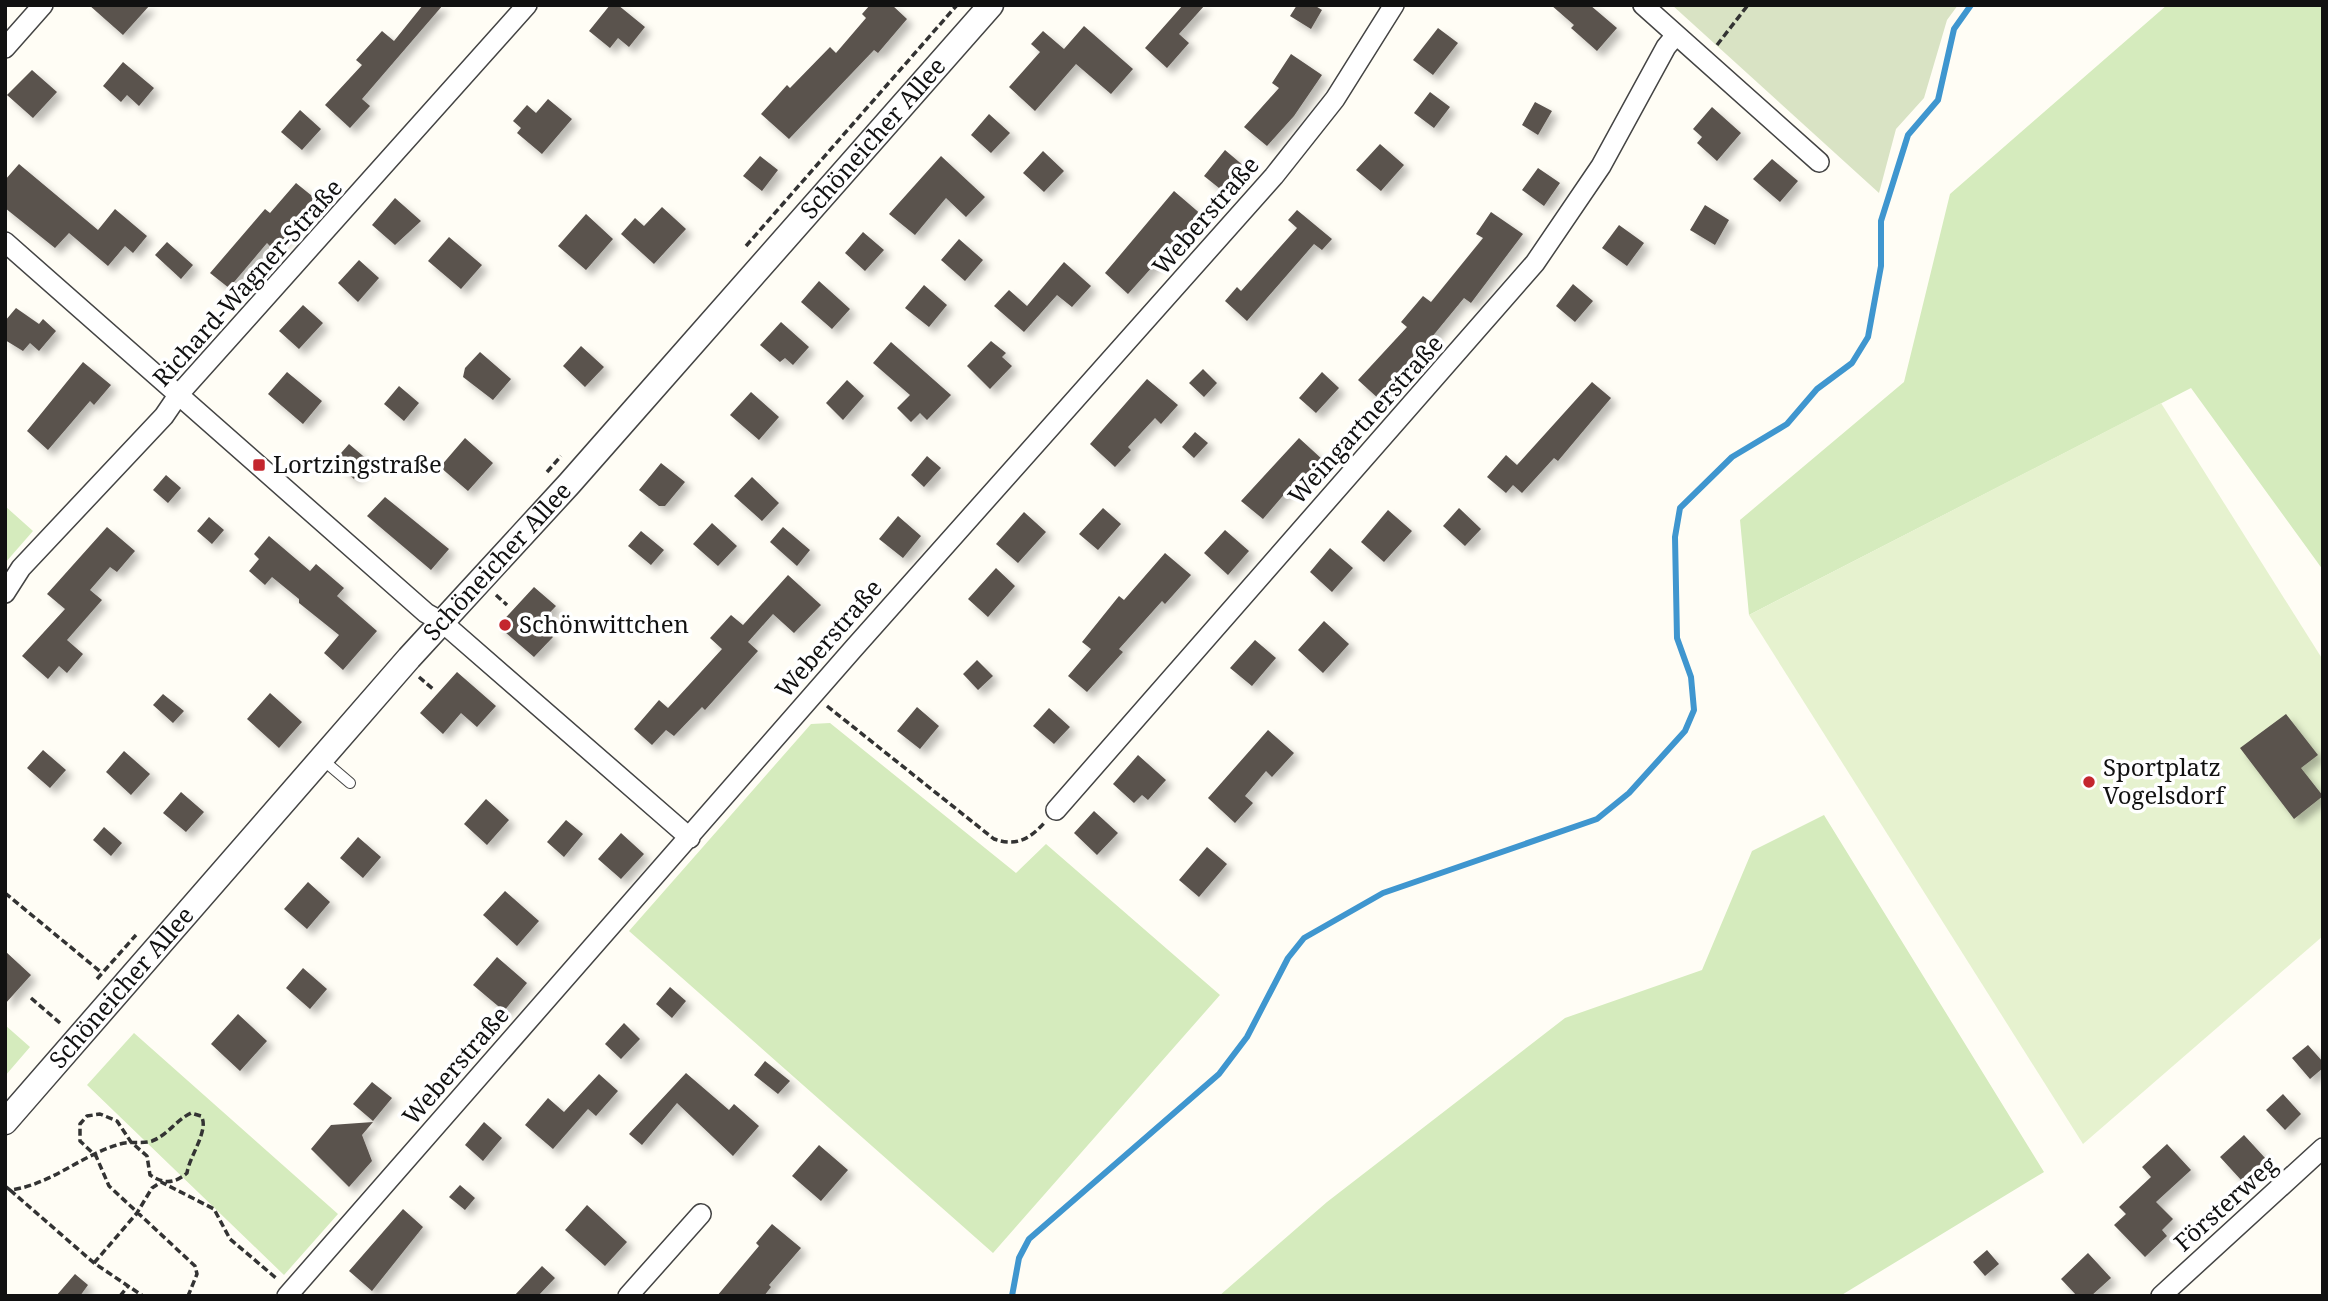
<svg xmlns="http://www.w3.org/2000/svg" width="2328" height="1301" font-family="'Noto Serif',serif">
<style>
.green{fill:#d5ebbd}
.cemetery{fill:#d9e3c4}
.pitch{fill:#e6f2cf}
.lines{fill:none;stroke-linecap:round;stroke-linejoin:round}
.stream{stroke:#3f96cf;stroke-width:6}
.building{fill:#5a524d;filter:url(#shadow)}
.service-casing{stroke:#444;stroke-width:12}
.minor-casing{stroke:#444;stroke-width:22}
.tertiary-casing{stroke:#444;stroke-width:27}
.path{stroke:#333;stroke-width:3.5;stroke-dasharray:7 3.5;stroke-linecap:butt}
.service{stroke:#fff;stroke-width:10}
.minor{stroke:#fff;stroke-width:19}
.tertiary{stroke:#fff;stroke-width:24}
.poi-dot{fill:#c4262e;stroke:#fff;stroke-width:2.5}
.labels{text-anchor:middle;stroke-width:7;stroke-linejoin:round;paint-order:stroke}
.street-label{font-size:24px;fill:#111;stroke:#fff}
.poi-label{font-size:24px;fill:#111;stroke:#fff;text-anchor:start}
</style>
<defs>
<filter id="shadow"><feDropShadow dx="6" dy="6" stdDeviation="3.5" flood-color="#0004"/></filter>
</defs>
<rect width="100%" height="100%" fill="#fffdf5"/>
<path class="green" d="M2167 5H2323V570L2191 388 1749 615 1740 520 1904 382 1950 194Z
M5 506 33 531 5 563Z
M830 723 1016 873 1046 844 1220 995 993 1253 629 931 811 724Z
M1824 815 2044 1172 1840 1296H1219L1327 1202 1565 1018 1702 970 1752 851Z
M5 1025 30 1047 5 1076Z
M134 1033 338 1214 284 1275 87 1085Z"/>
<path class="cemetery" d="M1672 5H1958L1947 20 1924 98 1896 129 1879 193Z"/>
<path class="pitch" d="M2161 403 2323 660V936L2083 1144 1749 615Z"/>
<g class="lines">
<path class="stream" d="M1012 1296 1019 1258 1029 1239 1219 1074 1247 1037 1288 958 1304 938 1383 893 1597 819 1629 793 1685 731 1694 710 1691 677 1677 638 1675 537 1680 508 1732 457 1787 424 1817 389 1852 363 1868 337 1881 266V221L1908 135 1938 100 1954 29 1971 5"/>
</g>
<path class="building" d="M89 5H150L123 35Z
M423 5H443L362 99 370 106 350 128 325 105 362 65 356 60 382 31 394 41Z
M610 5H618L645 27 629 47 618 38 610 48 589 31Z
M870 5H892L907 19 878 53 874 50 789 139 761 114 787 85 790 88 830 47 836 53 866 18 862 14Z
M1183 5H1205L1179 34 1189 43 1167 68 1145 48Z
M1297 5H1314L1322 10 1311 29 1290 16Z
M1551 5H1590L1617 28 1597 51 1571 28 1574 25Z
M1084 26 1133 69 1111 94 1076 64 1035 111 1009 87 1040 52 1031 44 1043 31 1064 49Z
M1438 28 1458 43 1433 75 1413 60Z
M1291 54 1322 75 1294 116 1267 146 1244 127 1279 88 1272 83Z
M123 62 154 88 139 106 127 95 121 102 103 86Z
M32 70 57 92 33 118 7 95Z
M1430 92 1450 107 1434 128 1414 113Z
M548 99 572 119 542 154 517 133 521 128 513 121 527 105 536 113Z
M1535 102 1552 111 1538 135 1522 125Z
M1712 107 1741 133 1717 161 1697 143 1702 137 1693 129Z
M300 110 321 129 302 150 281 132Z
M989 114 1010 133 991 153 971 135Z
M1380 144 1404 165 1381 191 1356 170Z
M1225 150 1245 167 1224 192 1204 176Z
M1043 151 1064 171 1044 192 1023 173Z
M760 156 778 170 762 191 743 176Z
M941 156 985 197 966 217 946 198 915 235 889 214Z
M1772 159 1798 181 1780 202 1753 179Z
M19 164 98 230 115 209 147 236 133 253 125 246 108 266 69 233 55 248 5 208V180Z
M1538 168 1560 183 1544 206 1522 190Z
M296 183 317 200 274 250 267 243 229 288 210 273 265 209 270 213Z
M1174 191 1203 216 1183 240 1179 237 1128 294 1105 273Z
M395 198 421 221 395 245 372 225Z
M1705 205 1729 220 1715 245 1690 230Z
M662 207 686 229 654 264 621 234 635 218 644 226Z
M1297 210 1332 239 1322 250 1314 244 1247 321 1225 301 1237 287 1241 291 1297 228 1288 220Z
M1491 212 1523 234 1471 303 1464 298 1380 400 1358 380 1407 327 1401 322 1423 296 1431 302 1483 238 1476 234Z
M586 214 613 239 586 270 558 246Z
M1619 225 1644 243 1627 266 1602 248Z
M863 232 884 250 865 271 845 253Z
M449 237 482 265 461 289 428 261Z
M959 239 983 260 965 281 941 260Z
M167 242 193 265 181 279 155 255Z
M359 260 379 278 358 302 338 283Z
M1064 262 1091 286 1072 307 1057 295 1024 332 994 306 1009 290 1027 306Z
M819 281 850 309 832 329 801 302Z
M1573 284 1593 301 1575 322 1556 306Z
M924 285 947 305 929 327 905 308Z
M303 305 323 323 299 349 279 331Z
M16 308 39 324 43 319 56 331 39 351 30 343 23 351 5 340V321Z
M781 322 809 347 793 365 785 358 780 362 760 345Z
M991 341 1006 353 1002 357 1012 366 990 389 967 366Z
M891 342 951 395 927 420 920 413 911 422 897 408 910 395 873 363Z
M581 346 604 367 585 387 563 366Z
M480 352 511 379 493 400 463 377 465 368Z
M83 362 111 385 94 405 90 401 48 450 27 431Z
M1203 369 1217 383 1204 397 1189 383Z
M287 372 322 401 303 424 268 394Z
M1322 372 1339 388 1316 413 1299 398Z
M1147 379 1178 405 1161 424 1155 418 1128 447 1131 450 1115 467 1090 444Z
M847 380 864 396 843 420 826 403Z
M1592 382 1611 398 1558 461 1554 458 1522 493 1513 485 1506 493 1487 477 1506 455 1517 465Z
M399 386 419 403 404 421 384 404Z
M751 392 779 417 759 440 730 415Z
M1195 432 1208 443 1194 458 1182 447Z
M465 438 493 463 468 491 440 467Z
M1299 438 1323 460 1304 482 1299 477 1263 519 1241 501Z
M349 444 369 461 354 479 334 461Z
M927 456 941 468 924 487 911 475Z
M661 463 685 482 665 506H659L639 490Z
M166 475 181 488 168 503 153 490Z
M752 477 779 503 762 521 734 496Z
M385 497 449 549 431 570 367 516Z
M1103 508 1121 524 1098 550 1079 534Z
M1459 508 1481 529 1465 546 1443 526Z
M1388 510 1412 531 1384 562 1361 542Z
M1024 512 1046 532 1018 563 996 544Z
M898 516 921 536 903 558 879 539Z
M209 517 224 530 212 544 197 531Z
M712 523 737 546 718 566 693 544Z
M107 527 135 551 117 572 110 567 90 590 102 600 67 640 83 654 67 673 59 666 48 679 22 656 65 609 47 594Z
M783 527 810 550 797 566 770 542Z
M1225 530 1249 551 1228 575 1204 553Z
M641 531 664 550 651 565 628 546Z
M269 536 310 571 316 564 344 588 337 596 377 631 343 670 324 653 339 635 299 603V599L272 577 265 585 249 571 259 559 254 554Z
M1330 548 1353 568 1332 592 1310 572Z
M1165 553 1191 575 1165 604 1162 601 1119 649 1123 652 1087 692 1068 676 1091 649 1082 642 1119 596 1124 600Z
M996 568 1015 586 988 617 968 599Z
M788 575 821 605 794 633 773 614 748 642 758 651 705 710 702 707 674 736 666 730 652 745 634 729 659 700 668 708 722 649 710 638 731 615 743 625Z
M534 587 556 606 539 624 553 637 534 657 498 626Z
M1324 621 1349 644 1323 673 1298 650Z
M1255 640 1276 658 1252 686 1230 668Z
M977 660 993 676 978 690 963 674Z
M457 672 496 706 477 727 461 713 443 734 420 713Z
M270 693 302 722 279 748 247 719Z
M163 694 184 711 173 723 153 705Z
M917 707 939 726 920 749 897 731Z
M1049 708 1070 727 1054 744 1033 726Z
M2286 714 2318 755 2301 768 2323 796 2294 819 2240 748Z
M1268 730 1294 753 1272 777 1266 771 1245 796 1253 803 1235 823 1208 798Z
M43 750 66 770 50 788 27 768Z
M124 751 150 774 131 795 106 772Z
M1138 755 1166 780 1148 800 1142 795 1134 803 1113 784Z
M181 792 204 812 186 832 163 813Z
M486 799 509 820 487 845 464 824Z
M1094 811 1118 833 1097 855 1074 833Z
M566 820 583 834 564 857 547 842Z
M104 827 122 843 111 856 93 840Z
M621 833 644 854 621 879 598 859Z
M358 837 381 857 363 878 340 858Z
M1207 847 1227 864 1199 897 1179 880Z
M308 882 330 902 307 929 284 909Z
M505 891 539 921 517 946 483 915Z
M5 951 31 975 5 1004Z
M497 957 527 983 504 1011 473 985Z
M303 968 327 989 310 1009 286 988Z
M670 987 686 1001 672 1018 656 1004Z
M238 1014 267 1041 240 1071 211 1044Z
M624 1023 640 1039 621 1059 605 1044Z
M2308 1045 2323 1062V1068L2310 1079 2292 1058Z
M765 1061 790 1081 778 1094 754 1075Z
M686 1073 729 1110 734 1104 759 1126 733 1156 677 1103 642 1145 629 1134Z
M599 1074 618 1091 596 1116 588 1109 553 1149 525 1125 548 1098 564 1112Z
M372 1082 392 1098 373 1121 353 1104Z
M2283 1094 2301 1114 2285 1130 2266 1110Z
M373 1122 362 1135 372 1161 349 1187 311 1149 331 1125Z
M484 1122 502 1138 483 1161 465 1145Z
M2244 1135 2266 1159 2242 1181 2220 1157Z
M2167 1144 2191 1170 2156 1202 2173 1219 2162 1230 2167 1236 2145 1257 2114 1225 2126 1214 2119 1207 2151 1177 2142 1167Z
M819 1145 848 1170 821 1201 792 1176Z
M460 1185 475 1198 465 1210 449 1197Z
M587 1205 627 1242 605 1266 565 1230Z
M403 1209 423 1227 372 1291 349 1271Z
M772 1224 801 1248 769 1285 771 1287 764 1296H717L759 1246 756 1243Z
M1987 1250 1999 1264 1985 1276 1973 1262Z
M2088 1253 2111 1278 2091 1296H2077L2061 1279Z
M542 1266 555 1278 538 1296H514Z
M75 1274 88 1285 80 1296H56Z"/>
<g class="lines">
<g class="service-casing">
<path id="service" d="M323 760 350 783"/>
</g>
<g class="minor-casing">
<path id="minor" d="M1643 5 1819 162
M5 48 43 5
M5 242 426 613 442 622 690 838
M5 593 21 568 164 416 179 394 527 5
M1056 810 1535 263 1601 166 1666 47 1676 35
M287 1296 854 648 1274 176 1335 99 1394 5
M628 1296 701 1214
M2161 1296 2323 1148"/>
</g>
<g class="tertiary-casing">
<g id="tertiary">
<path id="s1" d="M5 1122 409 658 569 484 991 5"/>
</g>
</g>
<path class="path" d="M1717 45 1748 5
M746 246 957 5
M547 472 561 456
M496 595 507 605
M419 677 433 689
M827 706 994 839C1016 847 1030 839 1045 822
M5 893 102 973
M97 979 136 935
M31 998 60 1023
M5 1186 10 1190C51 1185 81 1155 120 1144 130 1141 142 1144 152 1141 168 1135 176 1120 191 1113L201 1116C210 1129 189 1157 187 1173 174 1184 164 1184 150 1175L147 1156 131 1142 117 1121 100 1114 87 1116 80 1124V1141L96 1156 109 1186 195 1266 197 1274 188 1296
M10 1190 94 1263 143 1296
M94 1263 137 1213 152 1188 161 1182 214 1209 230 1239 276 1278
M120 1296 129 1285"/>
<use href="#service" class="service"/>
<use href="#minor" class="minor"/>
<use href="#tertiary" class="tertiary"/>
</g>
<g class="poi-dot">
<rect x="252" y="458" width="14" height="14" rx="3.5"/>
<circle cx="505" cy="625" r="7"/>
<circle cx="2089" cy="782" r="7"/>
</g>
<g class="labels">
<g class="street-label">
<text dy="8" stroke="none"><textPath href="#s1" startOffset="1312">Schöneicher Allee</textPath></text>
<text transform="translate(1206 216) rotate(-49)" y="8">Weberstraße</text>
<text transform="translate(248 283) rotate(-48)" y="8">Richard-Wagner-Straße</text>
<text transform="translate(1366 420) rotate(-48)" y="8">Weingartnerstraße</text>
<text dy="8" stroke="none"><textPath href="#s1" startOffset="746">Schöneicher Allee</textPath></text>
<text transform="translate(829 639) rotate(-49)" y="8">Weberstraße</text>
<text dy="8" stroke="none"><textPath href="#s1" startOffset="178">Schöneicher Allee</textPath></text>
<text transform="translate(456 1066) rotate(-49)" y="8">Weberstraße</text>
<text transform="translate(2226 1204) rotate(-42)" y="8">Försterweg</text>
</g>
<g class="poi-label">
<text x="273" y="473">Lortzingstraße</text>
<text x="519" y="633">Schönwittchen</text>
<text x="2103" y="776">Sportplatz<tspan x="2103" dy="28">Vogelsdorf</tspan></text>
</g>
</g>
<rect width="2328" height="1301" fill="none" stroke="#111111" stroke-width="14"/>
</svg>
